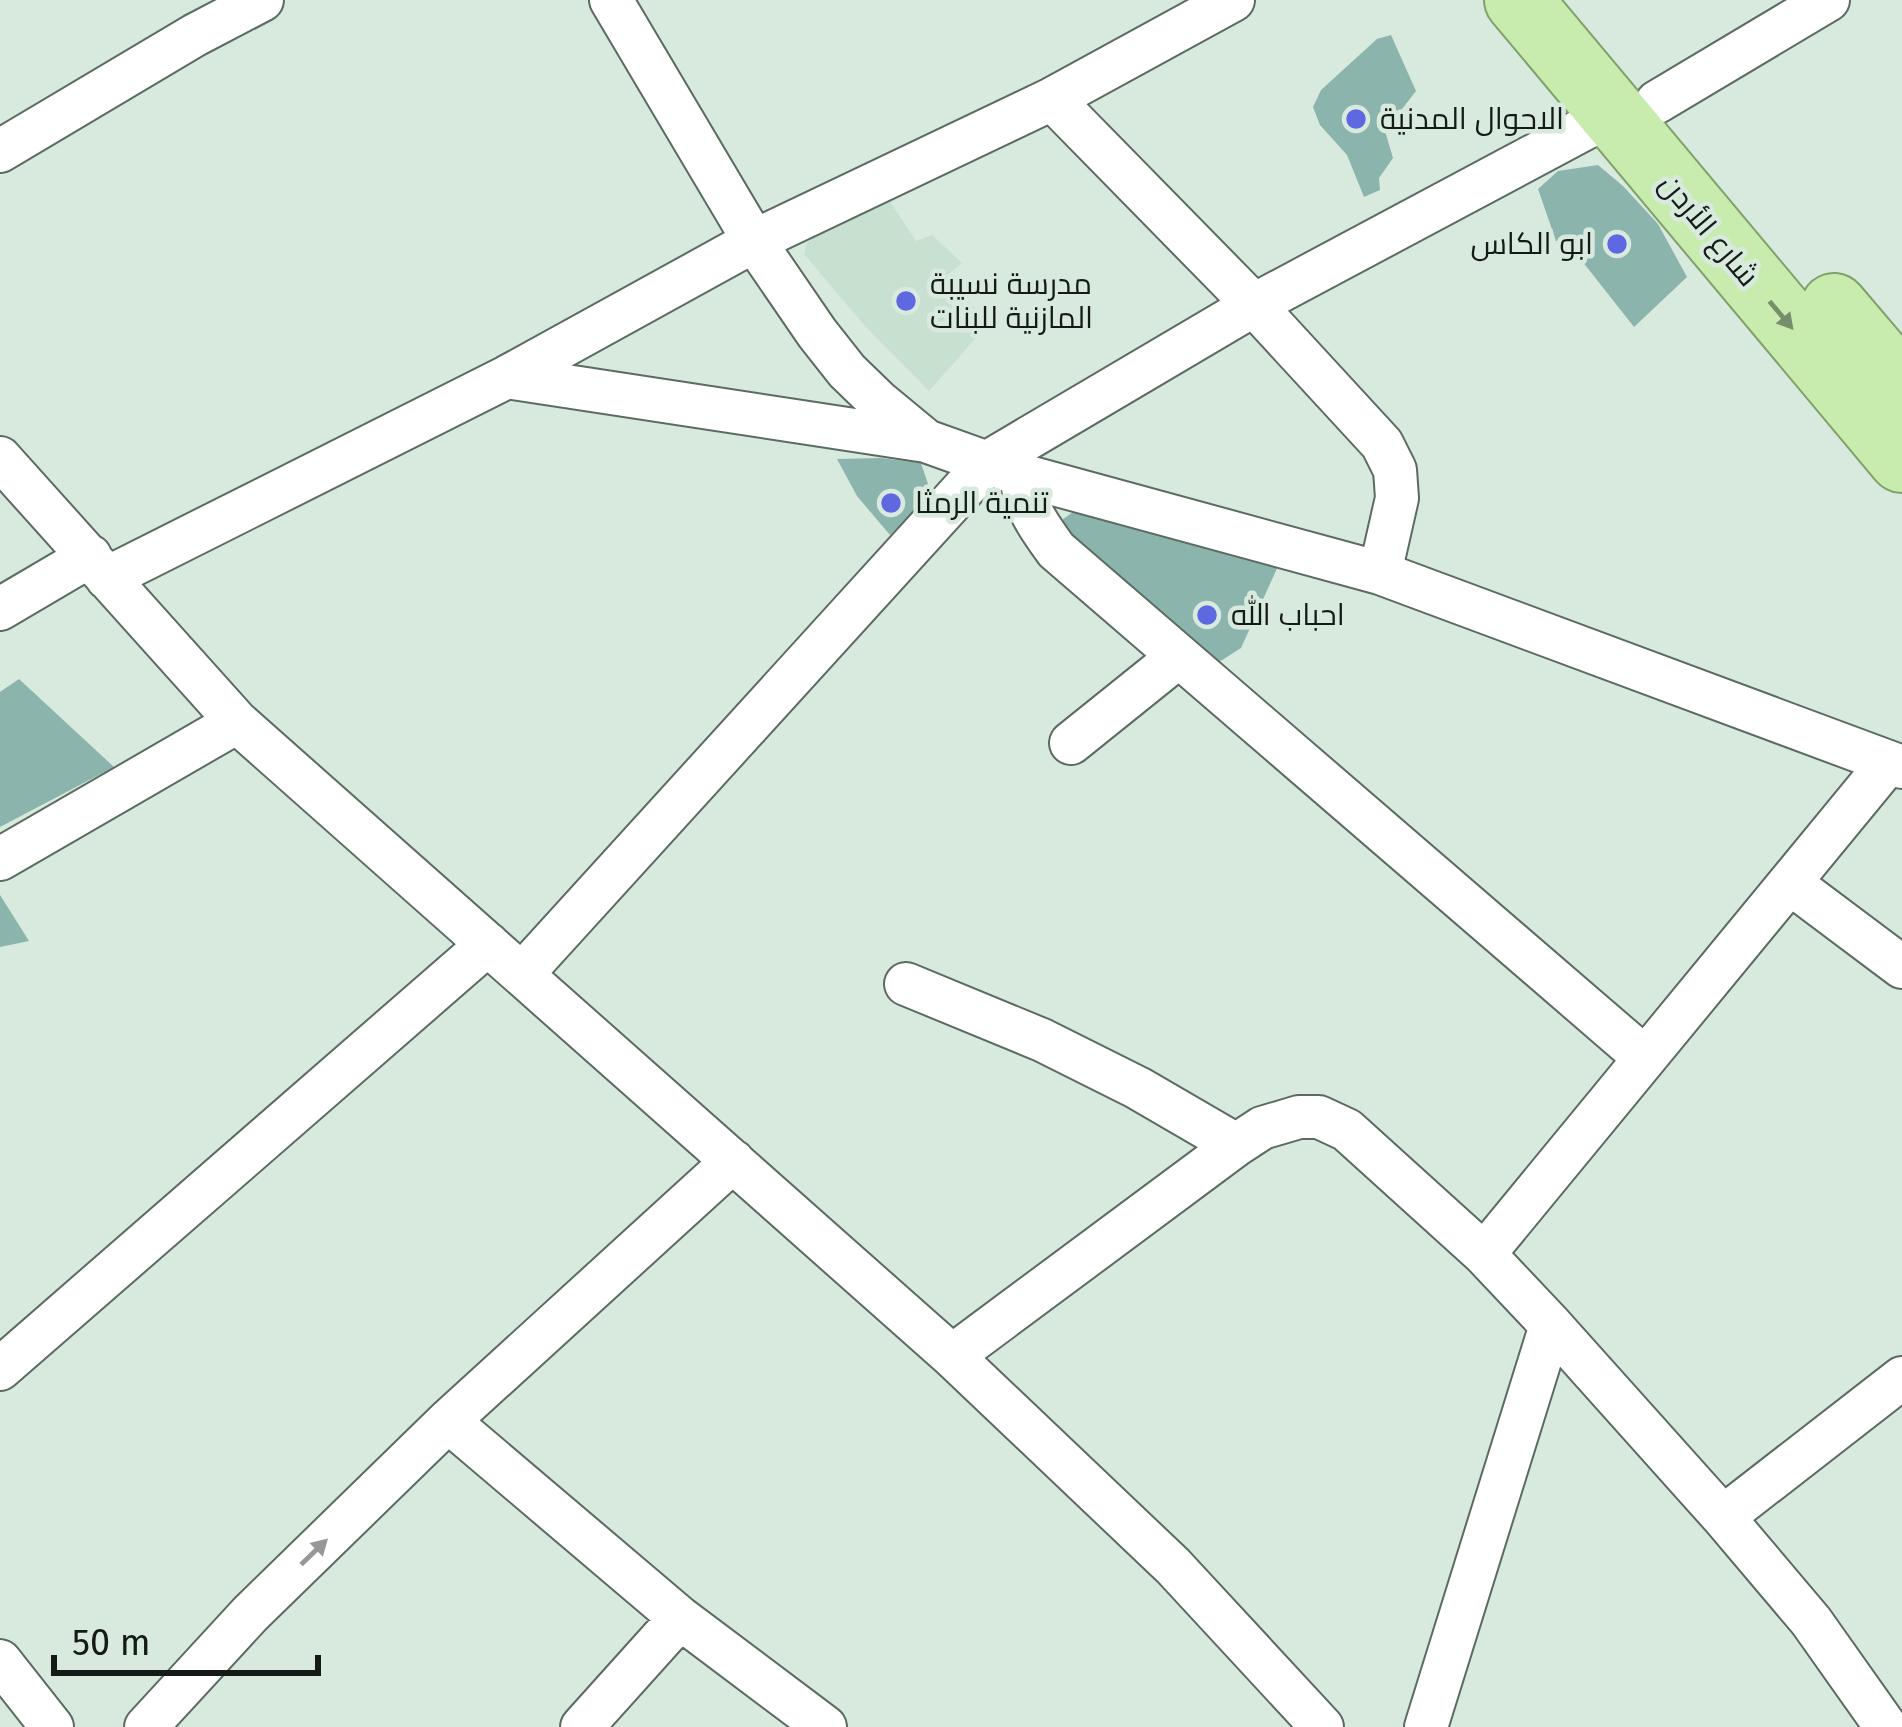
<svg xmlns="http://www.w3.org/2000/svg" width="1902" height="1727" font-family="'Fira Sans',Cairo,sans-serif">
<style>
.built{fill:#c7e0d0}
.building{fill:#8bb5ac}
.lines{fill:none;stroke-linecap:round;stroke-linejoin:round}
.minor-casing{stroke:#5b6b61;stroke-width:46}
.trunk-casing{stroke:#80a06c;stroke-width:70}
.minor{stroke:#fff;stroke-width:42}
.trunk{stroke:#c8ecae;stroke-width:66}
.oneway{fill:#778e6a}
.oneway2{fill:#959896}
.poi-dot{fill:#5e68e0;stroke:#d8e9de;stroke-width:4.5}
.labels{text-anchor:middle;stroke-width:9;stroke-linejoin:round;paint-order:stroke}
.poi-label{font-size:30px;fill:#141a16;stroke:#d8e9de;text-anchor:start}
.street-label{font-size:30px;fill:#141a16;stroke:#d8e9de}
</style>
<rect width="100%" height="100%" fill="#d8e9de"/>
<path class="built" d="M884 193 916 241 932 235 962 263 946 276 981 315 971 329 980 333 929 391 866 327 804 254 807 243 839 215Z"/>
<path class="building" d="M1391 35 1416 91 1385 131 1393 158 1379 178 1380 190 1364 197 1347 155 1320 125 1313 107 1321 90 1377 39Z
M1598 165 1623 186 1658 224 1687 277 1634 327 1571 247 1556 241 1538 189 1558 171Z
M880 458 921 463 928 484 916 510 890 535 857 496 837 459Z
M1076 510 1279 564 1241 648 1216 664 1064 535 1059 522Z
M19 679 114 767 0 827V692Z
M0 895 29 941 0 947Z"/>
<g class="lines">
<g class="minor-casing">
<path id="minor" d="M611 0 754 241 817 333 847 371 879 402 925 440
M1052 99 1254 305 1382 444 1395 470 1397 498 1380 573
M1657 102 1828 0
M0 151 195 35 262 0
M507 377 926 441 1021 475 1380 573 1902 767
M0 458 237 722 952 1356 1173 1566 1322 1727
M1021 475C1024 506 1038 525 1056 550L1645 1058
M107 578 507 377 754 241 1052 99 1233 0
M0 609 90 556
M1071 743 1178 657
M0 859 237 722
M1790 883 1902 967
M522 974 988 462 1254 305 1612 114
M906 984 1042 1040 1138 1088 1236 1145
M1484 1254 1888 763
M952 1356 1236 1145 1262 1128 1299 1117H1319L1347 1130 1484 1254 1551 1325 1723 1517 1811 1621 1886 1727
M0 1369 488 944
M448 1421 680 1618 825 1727
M1723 1517 1902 1378
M0 1661 52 1727
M146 1727 250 1614 448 1421 733 1161
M582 1727 680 1618
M1426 1727 1551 1325"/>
</g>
<g class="trunk-casing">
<path id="trunk" d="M1518 0 1902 459
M1834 307 1902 387"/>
</g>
<use href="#minor" class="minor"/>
<use href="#trunk" class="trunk"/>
</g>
<defs><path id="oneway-solid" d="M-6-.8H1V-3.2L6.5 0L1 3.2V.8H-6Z" transform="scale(3)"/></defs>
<use class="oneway" href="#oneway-solid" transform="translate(1781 315) rotate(50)"/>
<use class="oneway2" href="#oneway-solid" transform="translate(314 1552) rotate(-44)"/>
<g class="poi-dot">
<circle cx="1356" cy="119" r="12"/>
<circle cx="1617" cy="244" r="12"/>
<circle cx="906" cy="301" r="12"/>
<circle cx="891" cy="503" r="12"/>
<circle cx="1207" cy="615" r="12"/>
</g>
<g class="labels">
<g class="poi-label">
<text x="1380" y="129">الاحوال المدنية</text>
<text x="1593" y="254" text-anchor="end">ابو الكاس</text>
<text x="930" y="294">مدرسة نسيبة<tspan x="930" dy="34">المازنية للبنات</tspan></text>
<text x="915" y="513">تنمية الرمثا</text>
<text x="1231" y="625">احباب الله</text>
</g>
<g class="street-label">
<text transform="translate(1709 230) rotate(50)" y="10">شارع الأردن</text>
</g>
</g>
<path d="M54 1655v18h264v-18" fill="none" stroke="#141a16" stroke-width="6"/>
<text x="72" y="1655" font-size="36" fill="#141a16" stroke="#d8e9de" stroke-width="9" paint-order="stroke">50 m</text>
</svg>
